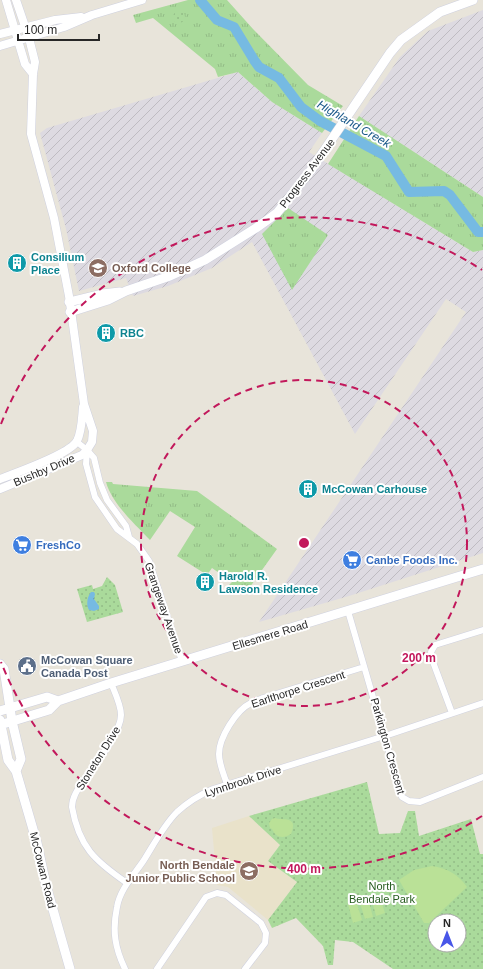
<svg xmlns="http://www.w3.org/2000/svg" width="483" height="969" font-family="Helvetica,sans-serif">
<style>
.industrial{fill:url(#industrial-furrows)}
.education{fill:#e9e2ca}
.grass{fill:url(#grass-tufts)}
.park{fill:url(#park-dots);fill-rule:evenodd}
.pitch{fill:#bae197}
.water{fill:url(#water-ripples)}
.lines{fill:none;stroke-linecap:round;stroke-linejoin:round}
.river{stroke:#76bae2;stroke-width:10}
.minor-casing{stroke:#cfd1df;stroke-width:7}
.tertiary-casing{stroke:#cfd1df;stroke-width:9}
.secondary-casing{stroke:#cfd1df;stroke-width:10}
.minor{stroke:#fff;stroke-width:6}
.tertiary{stroke:#fff;stroke-width:8}
.secondary{stroke:#fff;stroke-width:9}
.ring{fill:none;stroke:#c2185b;stroke-width:2;stroke-dasharray:7 5}
.labels{text-anchor:middle;stroke-width:4;stroke-linejoin:round;paint-order:stroke}
.street-label{font-size:11px;fill:#272727;stroke:#fff}
.culture-label{font-size:11px;font-weight:bold;fill:#0d838f;stroke:#fff;text-anchor:start}
.education-label{font-size:11px;font-weight:bold;fill:#785e54;stroke:#fff;text-anchor:start}
.shop-label{font-size:11px;font-weight:bold;fill:#366cbe;stroke:#fff;text-anchor:start}
.service-label{font-size:11px;font-weight:bold;fill:#4e5e75;stroke:#fff;text-anchor:start}
.park-label{font-size:11px;fill:#265c1f;stroke:#fff}
.water-label{font-size:12px;font-style:italic;fill:#195889;stroke:#fff}
.centre{fill:#c2185b;stroke:#fff;stroke-width:2}
.ring-label{font-size:12px;text-anchor:middle;font-weight:bold;fill:#c2185b;stroke:#fff;stroke-width:4;stroke-linejoin:round;paint-order:stroke}
</style>
<defs>
<pattern id="industrial-furrows" width="10" height="10" patternUnits="userSpaceOnUse"><rect width="10" height="10" fill="#dddae1"/><path d="M-1 1l2-2M0 10L10 0M9 11l2-2" fill="none" stroke="#bebbc1"/></pattern>
<pattern id="grass-tufts" width="24" height="20" patternUnits="userSpaceOnUse"><rect width="24" height="20" fill="#aada9b"/><path d="M3 7l-1-3M5 7V3M7 7l1-3M15 17l-1-3M17 17v-4M19 17l1-3" fill="none" stroke="#92bb86"/></pattern>
<pattern id="park-dots" width="8" height="8" patternUnits="userSpaceOnUse"><rect width="8" height="8" fill="#aada9b"/><path d="M2 2h.1M6 6h.1" fill="none" stroke="#92bb86" stroke-width="1.8" stroke-linecap="round"/></pattern>
<pattern id="water-ripples" width="26" height="14" patternUnits="userSpaceOnUse"><rect width="26" height="14" fill="#76bae2"/><path d="M2 4q2-2 4 0t4 0M15 11q2-2 4 0t4 0" fill="none" stroke="#6197b7"/></pattern>
</defs>
<rect width="100%" height="100%" fill="#e8e4da"/>
<path class="industrial" d="M483 10V197L359 116 400 57 428 31Z
M238 72 272 102 322 133 309 152 473 252 483 250V553L349 596 259 622 466 312 446 299 355 434 252 242 212 268 168 286 133 296 126 278 79 291 66 229 40 133 47 128Z"/>
<path class="education" d="M249 816 280 845 268 861 297 882 268 920 228 887 217 885 212 828Z"/>
<path class="grass" d="M188 0H227L253 29 308 85 343 106 322 133 272 102 238 72 218 77 215 69 153 18 136 23 133 15Z
M359 116 483 197V250L473 252 328 164Z
M288 208 328 235 292 290 262 234Z
M106 482H112L113 484 197 491 277 549 245 594 229 585 232 582 212 568 207 575 177 556 195 527 170 511 150 540C135 524 112 504 106 482Z"/>
<path class="park" d="M173 17a6 6 0 1 1 12 0a6 6 0 1 1-12 0Z
M107 577 115 585 123 612 87 622 77 589 92 585 93 589 102 586Z
M367 782 379 834 400 833 408 811H415L419 836 471 819 480 854H483V969H393L353 942 335 940 333 965H328L323 946 296 918 272 928 268 920 297 882 268 861 280 845 249 816ZM435 921H459V945H435Z"/>
<path class="pitch" d="M275 818C282 821 299 815 291 834 283 839 276 838 272 829L270 828 269 823 272 819Z
M432 866C447 868 459 875 467 887L429 923H424L399 880 414 870Z
M379 895 385 913 376 916 371 897Z
M368 898 373 917 365 919 359 900Z
M356 901 362 920 353 923 348 904Z"/>
<path class="water" d="M91 592H94L95 594 94 599 99 606V609L94 611 89 610C86 605 87 597 91 592Z"/>
<g class="lines">
<path class="river" d="M200 0 217 20 234 27 254 60 259 67 279 78 301 107 320 121 386 156 409 192 444 191 450 195 478 232H483"/>
<g class="minor-casing">
<path id="minor" d="M77 442 87 450 94 458 100 483 107 500 126 526 129 537
M87 450 86 464 95 497 117 529 137 544 149 561 182 661
M348 611 402 797 409 801 420 802 483 777
M111 683C115 693 121 705 121 715 121 733 93 767 83 782 78 789 72 797 72 807 79 847 95 861 127 883
M452 713 433 662 431 652 435 645 483 630
M227 784C224 775 219 764 219 754 219 738 236 710 251 703 254 701 259 700 263 698L364 667
M125 969C115 948 112 931 117 907 120 889 134 875 144 860 154 844 164 825 177 812 188 802 199 795 213 789L391 734 483 703
M157 969 206 897 217 893 226 895 261 923 266 933 265 943 245 969"/>
</g>
<g class="tertiary-casing">
<path id="tertiary" d="M6 0 25 64 33 74
M0 34 55 20 81 17
M0 46 64 27 92 15 142 0
M0 479C16 473 70 454 77 441 82 431 82 417 83 407
M0 489 82 455 87 450 92 442 93 431 84 404 69 296 54 218 31 134 33 74 35 62 29 38 16 0"/>
</g>
<g class="secondary-casing">
<path id="secondary" d="M69 302 102 294 120 292
M70 312 108 300 126 291 170 276 205 260 256 228 277 213 311 170 390 53 401 40 440 12 473 0
M0 664 4 669 12 721 21 759 16 771
M0 711 47 697 58 701
M0 720 8 760 16 771 37 843 46 885 70 969
M0 725 49 710 58 701 111 683 483 569"/>
</g>
<use href="#minor" class="minor"/>
<use href="#tertiary" class="tertiary"/>
<use href="#secondary" class="secondary"/>
</g>
<g class="ring">
<circle cx="304" cy="543" r="163"/>
<path d="M482 816A326 326 0 0 1 1 662M1 424A326 326 0 0 1 482 270"/>
</g>
<defs>
<g id="building-disc" transform="scale(1)"><circle r="9.5" fill="#0f9aa8" stroke="#fff"/><path d="M-4-6H4V6H1V3H-1V6H-4ZM-2.5-4.3h1.7v1.8h-1.7ZM.8-4.3h1.7v1.8H.8ZM-2.5-1h1.7V.8h-1.7ZM.8-1h1.7V.8H.8Z" fill="#fff"/></g>
<g id="university-disc" transform="scale(1)"><circle r="9.5" fill="#8d6e63" stroke="#fff"/><path d="M0-5L7-2L0 1L-7-2ZM-4 1L0 2.5L4 1V4Q0 6-4 4Z" fill="#fff"/></g>
<g id="supermarket-disc" transform="scale(1)"><circle r="9.5" fill="#3f7fe0" stroke="#fff"/><path d="M-6-5.5h2.5l.6 2H6L4.5 2H-2.5L-4.4-4H-6ZM-1.5 3.2a1.3 1.3 0 1 0 .1 0ZM3 3.2a1.3 1.3 0 1 0 .1 0Z" fill="#fff"/></g>
<g id="civic-disc" transform="scale(1)"><circle r="9.5" fill="#5c6f8a" stroke="#fff"/><path d="M-.6-6.5H3V-4.5H.6V-3L4-1V1h2V6H-6V1h2V-1L-.6-3ZM-1.2 2.5V6h2.4V2.5Z" fill="#fff"/></g>
<g id="school-disc" transform="scale(1)"><circle r="9.5" fill="#8d6e63" stroke="#fff"/><path d="M0-5L7-2L0 1L-7-2ZM-4 1L0 2.5L4 1V4Q0 6-4 4Z" fill="#fff"/></g>
</defs>
<g fill-rule="evenodd">
<use href="#building-disc" x="17" y="263"/>
<use href="#university-disc" x="98" y="268"/>
<use href="#building-disc" x="106" y="333"/>
<use href="#building-disc" x="308" y="489"/>
<use href="#supermarket-disc" x="22" y="545"/>
<use href="#supermarket-disc" x="352" y="560"/>
<use href="#building-disc" x="205" y="582"/>
<use href="#civic-disc" x="27" y="666"/>
<use href="#school-disc" x="249" y="871"/>
</g>
<g class="labels">
<g class="street-label">
<text transform="translate(307 173) rotate(-53)" y="4">Progress Avenue</text>
<text transform="translate(44 470) rotate(-23)" y="4">Bushby Drive</text>
<text transform="translate(164 608) rotate(71)" y="4">Grangeway Avenue</text>
<text transform="translate(270 635) rotate(-17)" y="4">Ellesmere Road</text>
<text transform="translate(298 689) rotate(-18)" y="4">Earlthorpe Crescent</text>
<text transform="translate(388 746) rotate(74)" y="4">Parkington Crescent</text>
<text transform="translate(98 758) rotate(-58)" y="4">Stoneton Drive</text>
<text transform="translate(243 781) rotate(-18)" y="4">Lynnbrook Drive</text>
<text transform="translate(43 870) rotate(76)" y="4">McCowan Road</text>
</g>
<g class="culture-label">
<text x="31" y="261">Consilium<tspan x="31" dy="13">Place</tspan></text>
<text x="120" y="337">RBC</text>
<text x="322" y="493">McCowan Carhouse</text>
<text x="219" y="580">Harold R.<tspan x="219" dy="13">Lawson Residence</tspan></text>
</g>
<g class="education-label">
<text x="112" y="272">Oxford College</text>
<text x="235" y="869" text-anchor="end">North Bendale<tspan x="235" dy="13">Junior Public School</tspan></text>
</g>
<g class="shop-label">
<text x="36" y="549">FreshCo</text>
<text x="366" y="564">Canbe Foods Inc.</text>
</g>
<g class="service-label">
<text x="41" y="664">McCowan Square<tspan x="41" dy="13">Canada Post</tspan></text>
</g>
<g class="park-label">
<text x="382" y="890">North<tspan x="382" dy="13">Bendale Park</tspan></text>
</g>
<g class="water-label">
<text transform="translate(354 124) rotate(30)" y="4">Highland Creek</text>
</g>
</g>
<circle cx="304" cy="543" r="6" class="centre"/>
<g class="ring-label">
<text x="419" y="662">200 m</text>
<text x="304" y="873">400 m</text>
</g>
<g transform="translate(447 933)"><circle r="19" fill="#ffffff" stroke="#a9a9a9"/>
<path d="M0-3L7 15L0 10L-7 15Z" fill="#4856e8"/>
<text y="-6" font-size="11" font-weight="bold" text-anchor="middle" fill="#272727">N</text>
</g>
<path d="M18 34v6h81v-6" fill="none" stroke="#272727" stroke-width="2"/>
<text x="24" y="34" font-size="12" fill="#272727" stroke="#ffffff" stroke-width="3" paint-order="stroke">100 m</text>
</svg>
